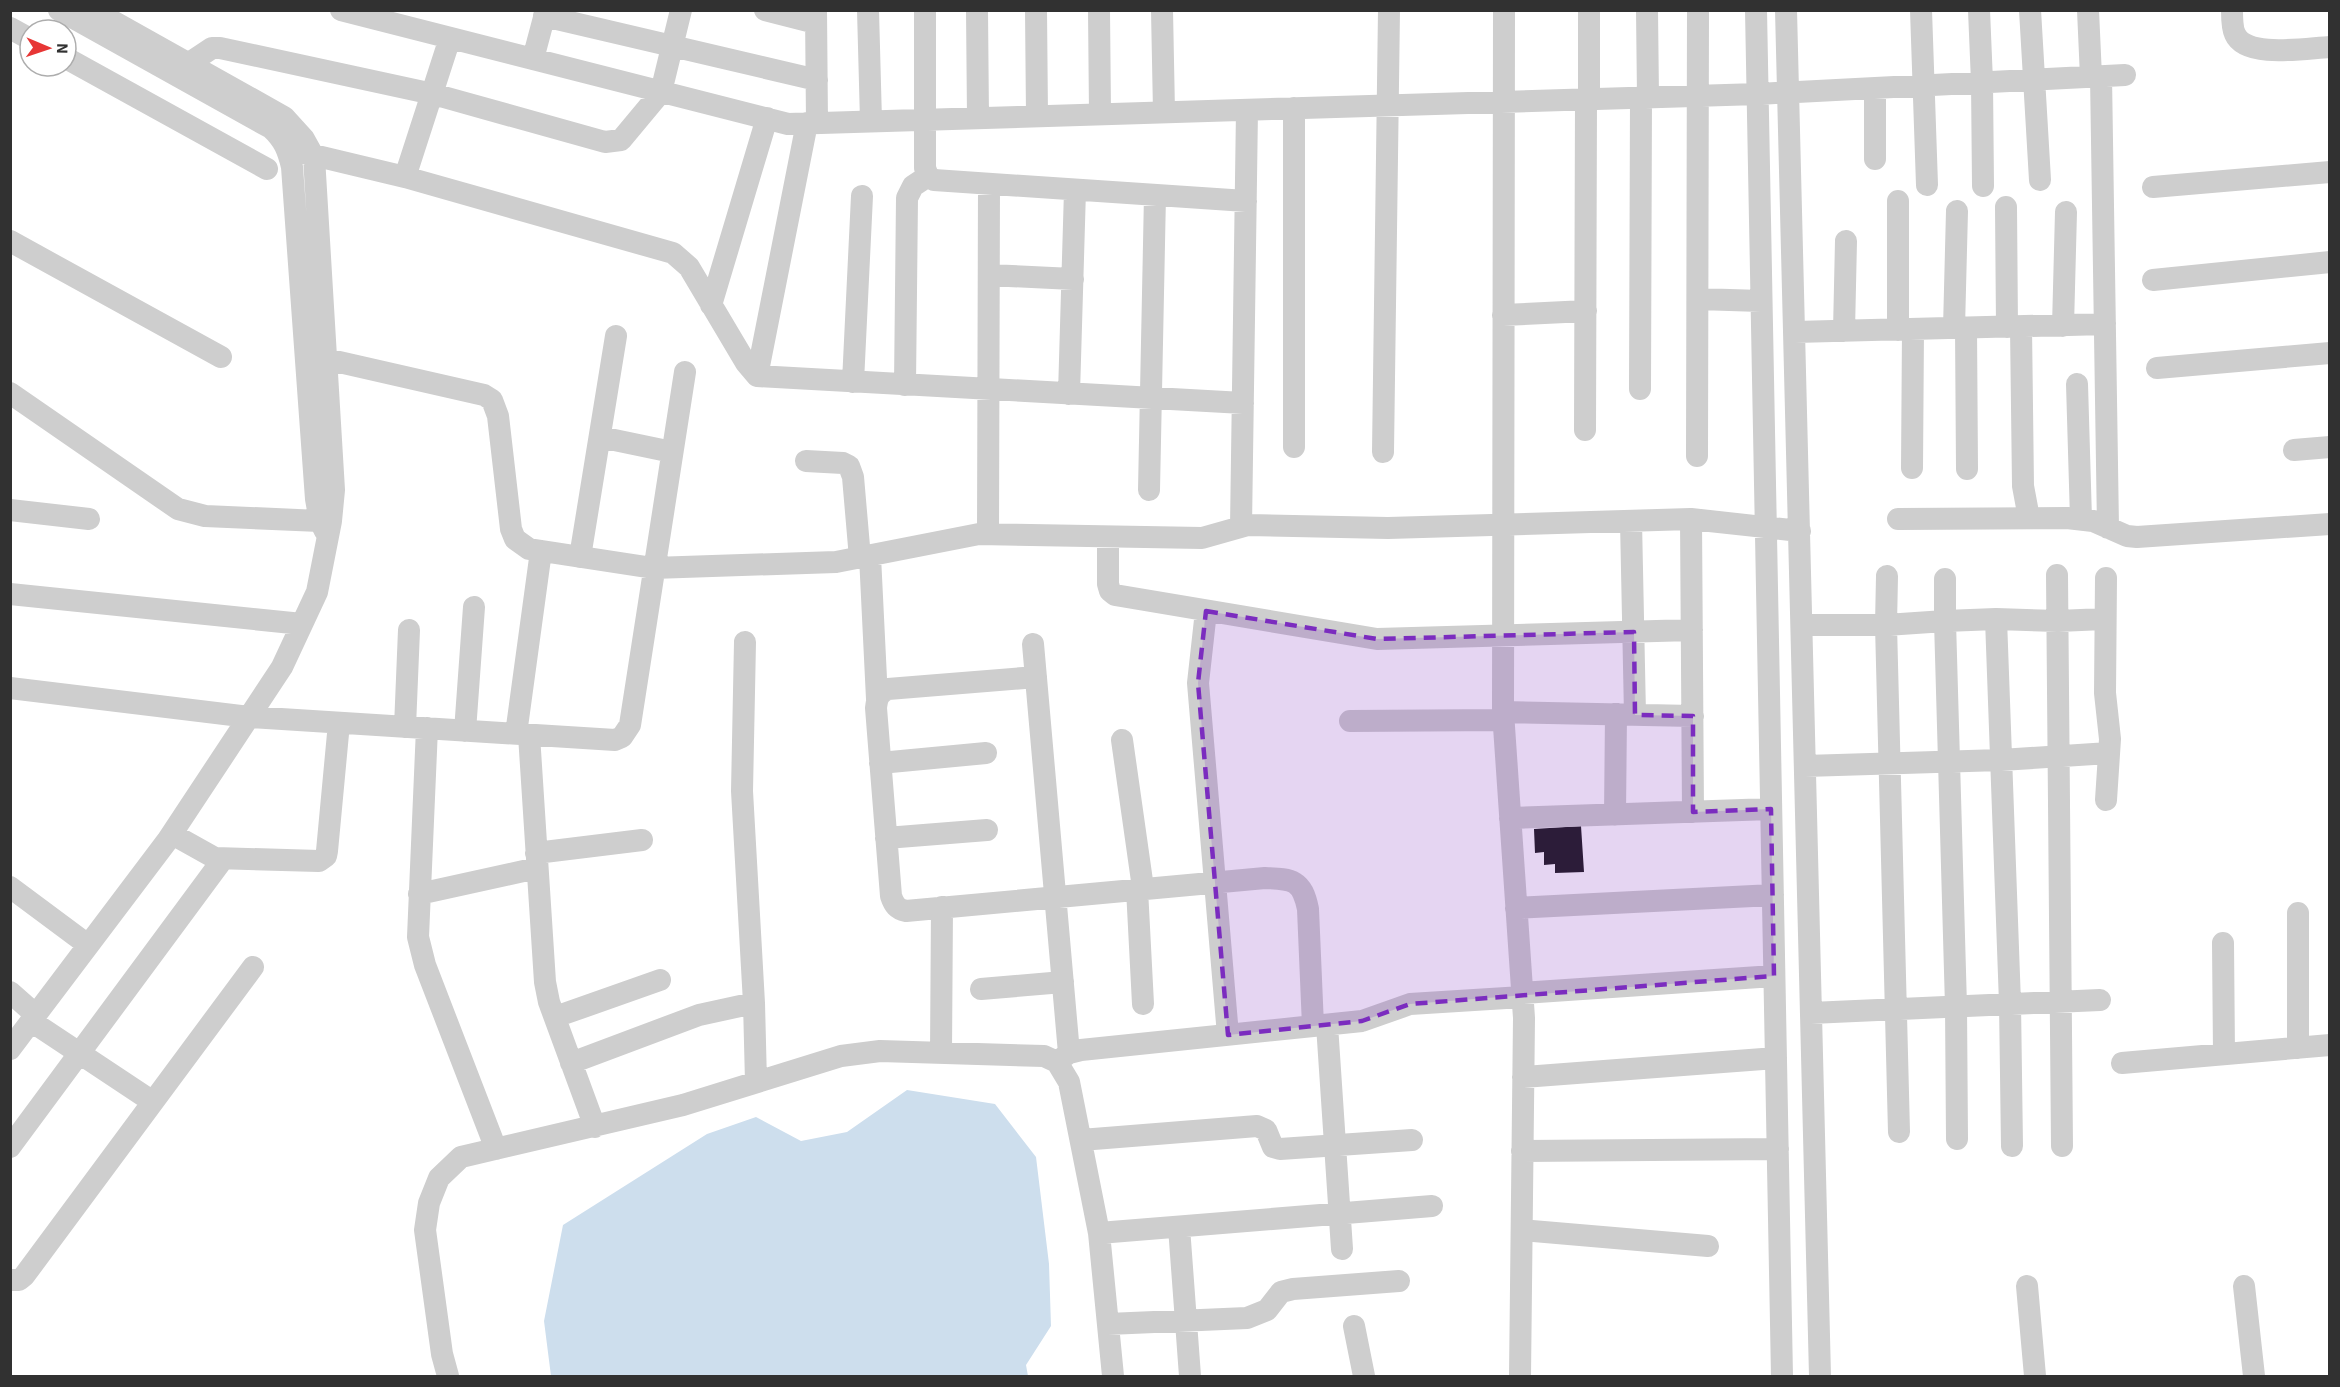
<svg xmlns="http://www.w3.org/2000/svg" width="2340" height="1387" font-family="'Source Sans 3',sans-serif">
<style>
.water{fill:#cddeed}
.building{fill:#181818}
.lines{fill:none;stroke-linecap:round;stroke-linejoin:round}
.minor{stroke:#cecece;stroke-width:22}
.marked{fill:#7b2cbf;fill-opacity:0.2;stroke:#7b2cbf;stroke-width:4.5;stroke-dasharray:12 8;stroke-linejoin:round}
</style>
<rect width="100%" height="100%" fill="#fff"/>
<path class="water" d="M907 1090 995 1104 1036 1157 1049 1264 1051 1326 1026 1365 1028 1376H551L544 1321 563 1225 707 1134 756 1117 801 1141 847 1132Z"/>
<path class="building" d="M1581 826 1584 872 1555 873V864L1544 865V852L1535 853 1534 829Z"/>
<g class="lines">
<path class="minor" d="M59 10 271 128C284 140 288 150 292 167L316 499 320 521 325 531
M341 10 788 124 1758 94 2125 75
M765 10 816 23
M816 10 817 123
M868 10 871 121
M925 10V168L928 176 934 180 1246 201
M977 10 978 118
M1036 10 1037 116
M1099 10 1100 114
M1162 10 1164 112
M1504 10 1503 712 1524 1018 1520 1376
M1647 10 1648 97
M1756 10 1782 1376
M1786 10 1820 1376
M1921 10 1927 185
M1979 10 1982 82 1983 186
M2030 10 2040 180
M2088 10 2091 77
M2232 10C2232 17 2232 28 2235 34 2246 59 2306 48 2330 47
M544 16 817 80
M10 28 30 39
M66 58 267 169
M533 59 546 10
M188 64 212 48H220L433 94 605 142 621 140 661 92 681 10
M2101 76 2108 528
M1875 88V159
M1589 99V10
M1294 108V447
M288 149 405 177 673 253 689 267 746 363 757 376 1243 403
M405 177 450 38
M2153 187 2330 172
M2006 207 2007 327
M10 241 221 357
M989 275 1073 279
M2153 280 2330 262
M1698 299 1761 301
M711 305 767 118
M1503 315 1586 311
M2063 326 2066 212
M2021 327 2023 486 2029 518
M1954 328 1957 211
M1966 328 1967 469
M1898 330V201
M1844 331 1846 241
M1795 332 2105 324
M326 359 484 395 492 400 498 416 511 529 515 539 529 549 653 568 836 562 979 534 1202 538 1248 525 1388 528 1691 519 1800 531
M2157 368 2330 353
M757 376 807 123
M853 382 862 196
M2077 384 2081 519
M905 385 907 198 913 186 928 176
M1640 389 1641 97
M10 393 178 509 205 516 320 521
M1069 394 1075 190
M1585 430 1586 99
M600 437 672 452
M2294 450 2330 447
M1383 452 1389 10
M1697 456 1698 10
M806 461 843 463 849 466 853 477 860 558
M1912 468 1913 329
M1149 490 1155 195
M10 510 89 519
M1691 519 1693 812
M1898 519 2067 518 2093 521 2127 536 2137 537 2330 524
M1631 521 1635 715
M1241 527 1247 110
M988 534 989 185
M1108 537V584L1110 591 1115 595 1377 639 1692 630
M870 556 877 699
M580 557 616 336
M2057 575 2062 1146
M1887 576 1886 625 1899 1132
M2106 578 2105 693 2110 739 2106 800
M1945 579V621L1996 619
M10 594 302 624
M1206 611 1198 683 1228 1035
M1802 625H1886L1945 621 1956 1006 1957 1139
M745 642 742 791 754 1003 756 1082
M1033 644 1069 1053
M1036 677 888 689C879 693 877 698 876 708L891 896C894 905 897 909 906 911L1265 878C1293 879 1302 880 1308 909L1313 1026
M10 688 249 717 615 740 622 737 630 725 685 372
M1503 712 1693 716
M1350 721 1503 720
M405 727 409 630
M427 728 418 937 425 965 496 1149
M465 731 474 607
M516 734 541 551
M529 735 545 982 549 1002 595 1127
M1122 740 1143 888
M880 763 986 753
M1805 766 2001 760 2109 753
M1615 815 1616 714
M1510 818 1771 809
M172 834 215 858 319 861 326 856 327 851 339 723
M886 838 987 830
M536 853 642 840
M10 887 88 945
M1137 889 1143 1004
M419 894 537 868
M1516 908 1773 895
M2298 913V1048
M2223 943 2224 1054
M981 989 1063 982
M10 992 36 1015
M1522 993 1774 976
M1811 1013 2100 1000
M555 1017 660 980
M31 1021 153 1102
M1327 1025 1342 1249
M10 1049 167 841 282 667 317 592 331 521 334 490 314 157 304 139 284 117 93 10
M941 1053 942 907
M1057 1062 1069 1053 1081 1050 1362 1021 1410 1004 1522 997
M571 1063 699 1015 754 1003
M2122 1063 2330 1045
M1523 1077 1776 1058
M1081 1140 1257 1126 1266 1130 1273 1147 1280 1149 1412 1140
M2012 1146 2010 1003 1996 619 2058 621 2104 619
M10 1147 223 859
M1522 1151 1778 1149
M1179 1227 1190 1376
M1522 1230 1708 1246
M1099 1233 1432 1206
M10 1280H19L24 1276 253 967
M2027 1286 2035 1376
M2244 1286 2254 1376
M1108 1324 1247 1318 1267 1310 1281 1292 1293 1289 1399 1281
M1354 1326 1364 1376
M448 1376 442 1354 425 1230 429 1203 439 1178 461 1157 683 1105 841 1056 880 1051 1044 1056 1057 1062 1069 1082 1099 1233 1113 1376"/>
</g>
<path class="marked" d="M1206 611 1377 639 1634 632 1635 715 1693 716V812L1771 809 1774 976 1410 1004 1362 1021 1228 1035 1198 683Z"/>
<rect width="2340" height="1387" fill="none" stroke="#313131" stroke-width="24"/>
<g transform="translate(48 48) rotate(92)"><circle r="28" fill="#ffffff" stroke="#adadad" stroke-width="1.5"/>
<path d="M0-4.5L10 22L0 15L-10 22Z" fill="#e73635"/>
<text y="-9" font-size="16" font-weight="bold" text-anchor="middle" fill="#313131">N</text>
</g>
</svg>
